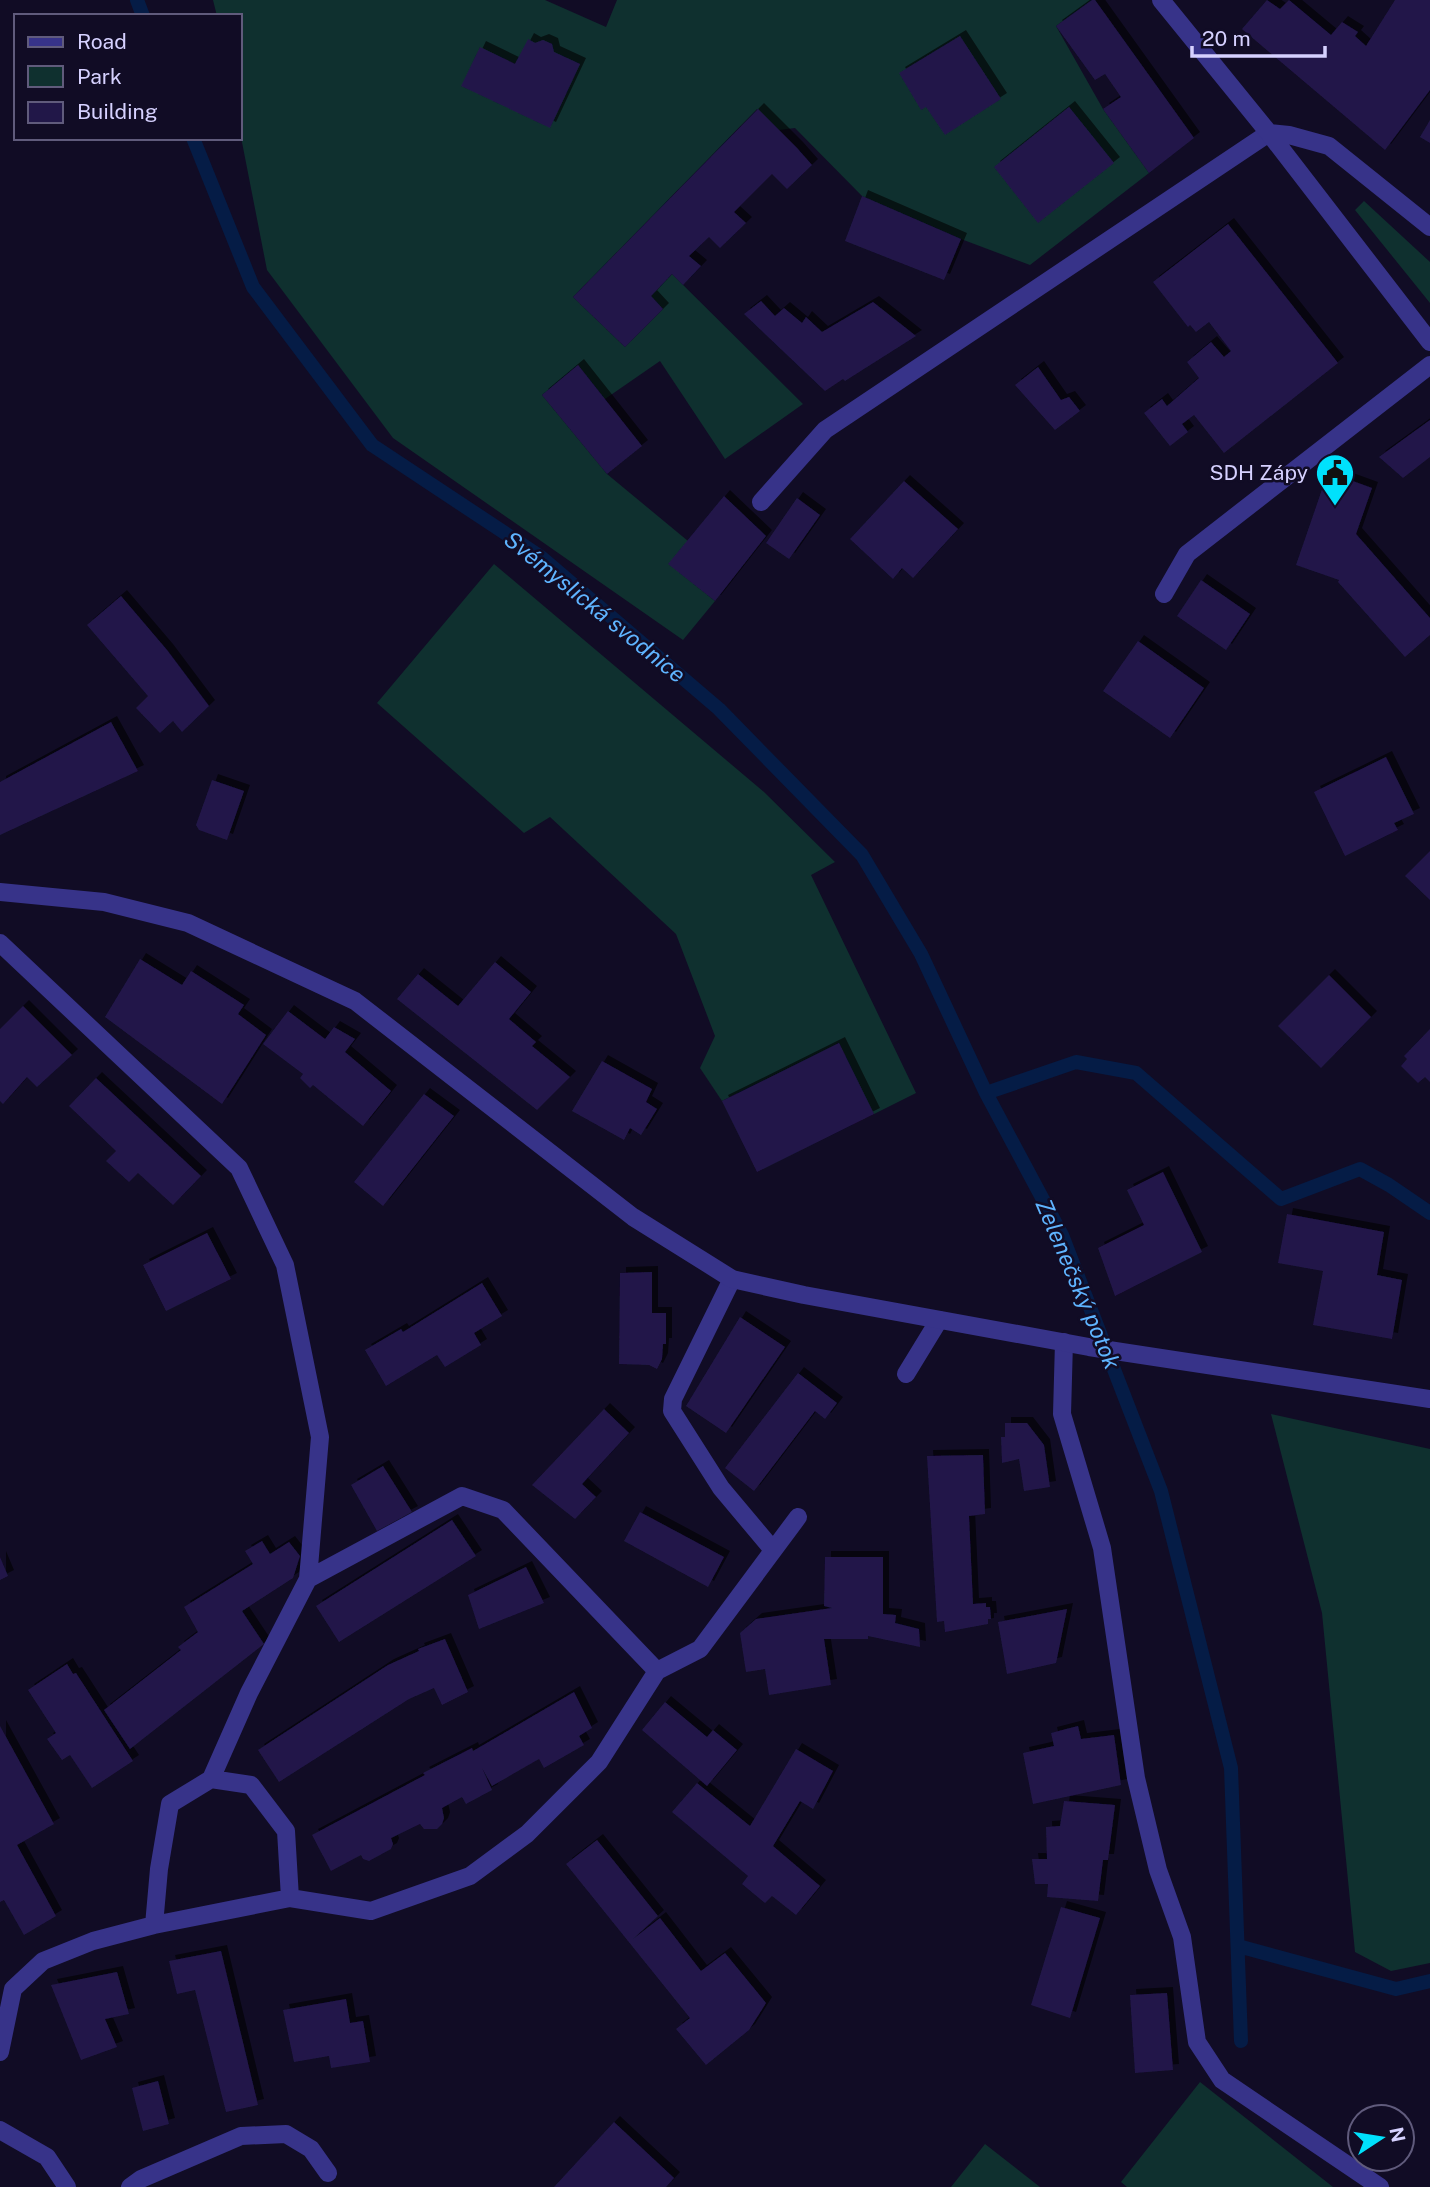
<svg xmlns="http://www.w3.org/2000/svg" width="1430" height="2187" font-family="'Public Sans',sans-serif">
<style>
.green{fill:#0f302f}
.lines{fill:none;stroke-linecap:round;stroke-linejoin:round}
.stream{stroke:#051c46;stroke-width:14}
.building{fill:#211748;filter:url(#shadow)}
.service{stroke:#373389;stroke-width:18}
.minor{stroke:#373389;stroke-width:18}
.tertiary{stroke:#373389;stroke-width:18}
.labels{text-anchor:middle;stroke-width:5;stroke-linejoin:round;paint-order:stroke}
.poi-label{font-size:21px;fill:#d6d1ff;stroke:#110c25;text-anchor:end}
.water-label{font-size:23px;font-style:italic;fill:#5fb4ff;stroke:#110c25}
</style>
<defs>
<filter id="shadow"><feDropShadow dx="6" dy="-6" stdDeviation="0" flood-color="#0009"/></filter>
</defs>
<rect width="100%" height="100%" fill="#110c25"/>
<path class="green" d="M213 0H545L606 27 617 0H1092L1056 26 1103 109 1149 173 1030 265 961 239 862 196 795 128 779 130 757 109 573 297 625 347 663 309 651 296 672 274 803 404 725 459 660 361 605 399 578 365 542 395 607 474 688 541 669 564 715 601 683 640 393 438 267 270 240 132V16H217Z
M1364 201 1430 262V303L1355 210Z
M494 564 764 792 835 862 811 875 916 1093 874 1114 838 1043 722 1101 700 1068 715 1036 676 934 550 817 524 833 377 703Z
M1271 1414 1430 1449V1963L1391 1971 1355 1952 1322 1613Z
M1200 2082 1333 2187H1127L1121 2182Z
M985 2144 1040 2187H951Z"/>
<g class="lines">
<path class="stream" d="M137 0 143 16
M193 138 253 287 372 445 541 557 719 709 862 855 921 954 986 1093
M1238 1946 1396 1989 1430 1981
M1241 2041 1231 1768 1161 1491 1062 1235 986 1093 1076 1062 1136 1073 1281 1199 1360 1169 1389 1185 1430 1213"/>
</g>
<path class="building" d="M1092 0H1095L1194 138 1149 173 1103 109 1121 97 1105 74 1095 80 1056 26Z
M1267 0 1280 9 1289 0 1331 35 1342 22 1358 32 1355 36 1366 46 1395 0H1430V90L1385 150 1242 29Z
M960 36 1001 99 945 135 926 107 921 110 899 73Z
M528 39 535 43 543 40 552 44 554 52 580 64 550 128 461 86 480 47 515 64Z
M1069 107 1114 163 1038 223 994 167Z
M758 109 797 148 812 165 787 189 772 174 734 212 746 223 720 248 709 237 689 256 701 266 683 285 672 274 651 296 663 309 625 347 573 297Z
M1430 120V143L1420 137Z
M862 196 961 239 944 280 845 241Z
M1228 224 1338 363 1224 453 1194 415 1182 424 1188 432 1170 446 1144 413 1162 399 1167 406 1199 378 1187 362 1211 342 1224 357 1231 351 1209 322 1196 332 1190 325 1188 327 1153 282Z
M761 301 775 316 784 308 802 323 806 317 822 332 873 302 916 336 845 381 843 379 825 391 744 314Z
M578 365 642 446 607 474 542 395Z
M1038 367 1061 400 1069 397 1080 411 1055 430 1015 385Z
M1430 420V457L1403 478 1379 457Z
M1328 472 1372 488 1356 534 1430 618V635L1405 657 1338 582 1339 580 1296 565Z
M904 481 958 529 913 578 902 568 893 579 850 539Z
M724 496 766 536 715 601 668 564Z
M797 498 820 515 789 559 766 543Z
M1201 580 1250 614 1226 650 1177 616Z
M121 596 167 650 209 706 182 732 173 721 160 733 136 708 148 696 87 625Z
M1138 641 1204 688 1170 738 1103 691Z
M111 722 138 771 0 835V782Z
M1386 757 1414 814 1394 823 1398 830 1345 856 1314 792Z
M212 780 244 791 227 840 199 830 196 825Z
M1430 851V900L1405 876Z
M140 959 182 985 191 971 244 1005 238 1014 266 1035 222 1104 105 1017Z
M495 962 531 992 509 1019 536 1042 532 1046 570 1077 537 1110 397 999 418 974 458 1006Z
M1329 975 1371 1017 1321 1068 1278 1026Z
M23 1006 72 1055 37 1087 27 1077 3 1104 0 1101V1029Z
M288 1011 325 1039 334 1027 355 1039 345 1052 391 1091 363 1126 313 1085 310 1088 300 1078 303 1074 263 1044Z
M1430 1029V1082L1425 1077 1418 1083 1401 1066 1407 1059 1404 1056Z
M839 1043 874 1114 757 1172 722 1101Z
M602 1061 652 1089 646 1102 657 1109 641 1135 630 1128 624 1140 572 1111Z
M96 1078 201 1176 173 1205 138 1173 129 1182 106 1161 116 1151 69 1106Z
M424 1094 454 1116 383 1206 354 1182Z
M1163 1172 1202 1252 1115 1296 1098 1248 1144 1225 1127 1190Z
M1287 1214 1384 1232 1377 1275 1402 1280 1392 1339 1313 1325 1323 1271 1278 1263Z
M207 1233 231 1279 166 1311 143 1265Z
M652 1272V1313H666V1344H663L662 1359 657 1369 649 1365 619 1364 620 1273Z
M482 1283 502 1316 474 1333 481 1345 445 1367 437 1355 386 1386 365 1350 401 1329 403 1332Z
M740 1317 785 1347 726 1433 686 1406Z
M798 1373 837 1403 825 1419 815 1411 754 1491 725 1468Z
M604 1409 629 1433 582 1484 596 1497 575 1519 532 1485Z
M1005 1423H1027L1044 1445 1050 1487 1024 1491 1019 1459 1002 1463 1001 1437H1005Z
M983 1455 985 1514 969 1516 973 1604 986 1603V1607H990L991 1619H988V1624L945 1632 944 1621 937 1622 927 1456Z
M383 1466 412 1512 377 1531 351 1485Z
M640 1512 724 1557 708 1587 624 1541Z
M452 1520 476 1556 339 1642 316 1606Z
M262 1541 270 1554 289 1542 300 1556 293 1578 242 1611 264 1644 130 1749 104 1710 181 1650 178 1647 198 1632 184 1607 253 1564 245 1551Z
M0 1557 8 1576 0 1580Z
M825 1557H883V1614L896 1615 895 1623 919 1629 920 1647 868 1636V1639H824L831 1685 769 1695 765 1669 746 1672 740 1633 756 1619 832 1608 824 1606Z
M526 1567 544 1603 479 1629 468 1595Z
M1067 1609 1056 1663 1007 1674 998 1622Z
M445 1639 468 1692 442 1705 434 1688 409 1699 279 1782 258 1750 388 1665 419 1651 418 1649Z
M67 1664 73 1674 76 1673 133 1761 92 1788 70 1755 62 1760 47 1739 56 1733 28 1690Z
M574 1692 592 1728 579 1736 584 1745 544 1768 539 1759 492 1786 482 1768 492 1790 466 1804 462 1797 442 1808 444 1818 442 1824 437 1829H424L420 1824 391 1838 393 1844 391 1849 369 1861 363 1859 361 1855 331 1871 312 1835 425 1775 423 1773 472 1748 473 1751Z
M665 1702 707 1737 713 1730 737 1750 707 1786 642 1730Z
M0 1726 54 1824 17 1845 56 1916 24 1935 4 1900 0 1902Z
M1078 1726 1081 1739 1114 1735 1121 1785 1033 1804 1023 1753 1054 1746 1051 1733Z
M796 1749 833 1771 813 1809 800 1801 773 1846 820 1886 796 1915 772 1896 765 1903 742 1884 748 1876 672 1812 697 1783 750 1826Z
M1064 1801 1115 1805 1108 1860H1103L1098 1901 1047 1897 1048 1884H1035L1032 1859H1047L1046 1827 1060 1826Z
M597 1840 658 1916 633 1939 660 1918 701 1971 725 1953 766 2003 749 2030 706 2065 676 2029 690 2018 566 1864Z
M1061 1907 1100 1918 1070 2018 1031 2005Z
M221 1951 258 2105 226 2112 195 1990 177 1994 169 1961Z
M117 1972 129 2014 105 2019 117 2047 81 2060 51 1985Z
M1167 1993 1173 2070 1135 2073 1130 1995Z
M346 1999 350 2023 363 2021 370 2062 331 2068 329 2056 294 2062 283 2010Z
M158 2081 169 2124 143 2131 132 2088Z
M614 2122 674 2178 666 2187H554Z"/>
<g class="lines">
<path class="service" d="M1164 594 1187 554 1430 365"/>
<path class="minor" d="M761 502 825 430 1269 133
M0 943 239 1168 285 1265 320 1437 308 1579 249 1693 211 1779
M732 1279 673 1399 672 1411 721 1488 773 1550
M1064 1342 1062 1414 1102 1548 1136 1778 1158 1870 1182 1937 1197 2042 1222 2080 1380 2187
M906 1374 939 1320
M308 1579 462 1496 503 1510 657 1671
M154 1925 159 1869 170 1804 211 1779 251 1785 286 1831 290 1898
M0 2052 13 1989 43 1961 93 1941 154 1925 290 1898 371 1911 470 1876 527 1834 599 1762 657 1671 700 1649 798 1517
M0 2130 47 2157 67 2187
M130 2187 141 2179 241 2136 286 2134 311 2149 328 2173"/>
<path class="tertiary" d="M1161 0 1269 133 1430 342
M1269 133 1289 135 1329 146 1430 227
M0 892 104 902 188 923 355 1001 633 1217 732 1279 804 1295 1089 1347 1430 1399"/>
</g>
<defs>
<g id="civic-pin" transform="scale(2.0125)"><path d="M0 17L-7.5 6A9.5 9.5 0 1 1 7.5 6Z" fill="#00e1fc" stroke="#110c25"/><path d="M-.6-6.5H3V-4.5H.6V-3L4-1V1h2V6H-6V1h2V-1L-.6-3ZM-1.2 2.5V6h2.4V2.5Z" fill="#111"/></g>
</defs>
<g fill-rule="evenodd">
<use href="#civic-pin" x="1335" y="473"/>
</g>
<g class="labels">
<g class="poi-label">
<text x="1308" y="480">SDH Zápy</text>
</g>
<g class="water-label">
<text transform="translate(595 607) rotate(39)" y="8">Svémyslická svodnice</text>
<text transform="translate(1078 1284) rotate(67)" y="8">Zelenečský potok</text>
</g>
</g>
<rect x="14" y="14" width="228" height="126" fill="#110c25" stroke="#605b7c" stroke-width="2"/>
<rect x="28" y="37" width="35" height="10" fill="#373389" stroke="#605b7c" stroke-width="2"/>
<text x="77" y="49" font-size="21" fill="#d6d1ff">Road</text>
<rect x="28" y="66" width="35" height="21" fill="#0f302f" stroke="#605b7c" stroke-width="2"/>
<text x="77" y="84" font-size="21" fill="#d6d1ff">Park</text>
<rect x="28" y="102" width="35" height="21" fill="#211748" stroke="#605b7c" stroke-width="2"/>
<text x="77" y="119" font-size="21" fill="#d6d1ff">Building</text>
<g transform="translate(1381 2138) rotate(78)"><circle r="33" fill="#110c25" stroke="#605b7c" stroke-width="2"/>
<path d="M0-5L12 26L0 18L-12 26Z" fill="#00e1fc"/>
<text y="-10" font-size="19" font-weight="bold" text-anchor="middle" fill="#d6d1ff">N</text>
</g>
<path d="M1192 46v10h133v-10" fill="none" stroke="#d6d1ff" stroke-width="3.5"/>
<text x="1202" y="46" font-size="21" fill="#d6d1ff" stroke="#110c25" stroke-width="5" paint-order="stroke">20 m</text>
</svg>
